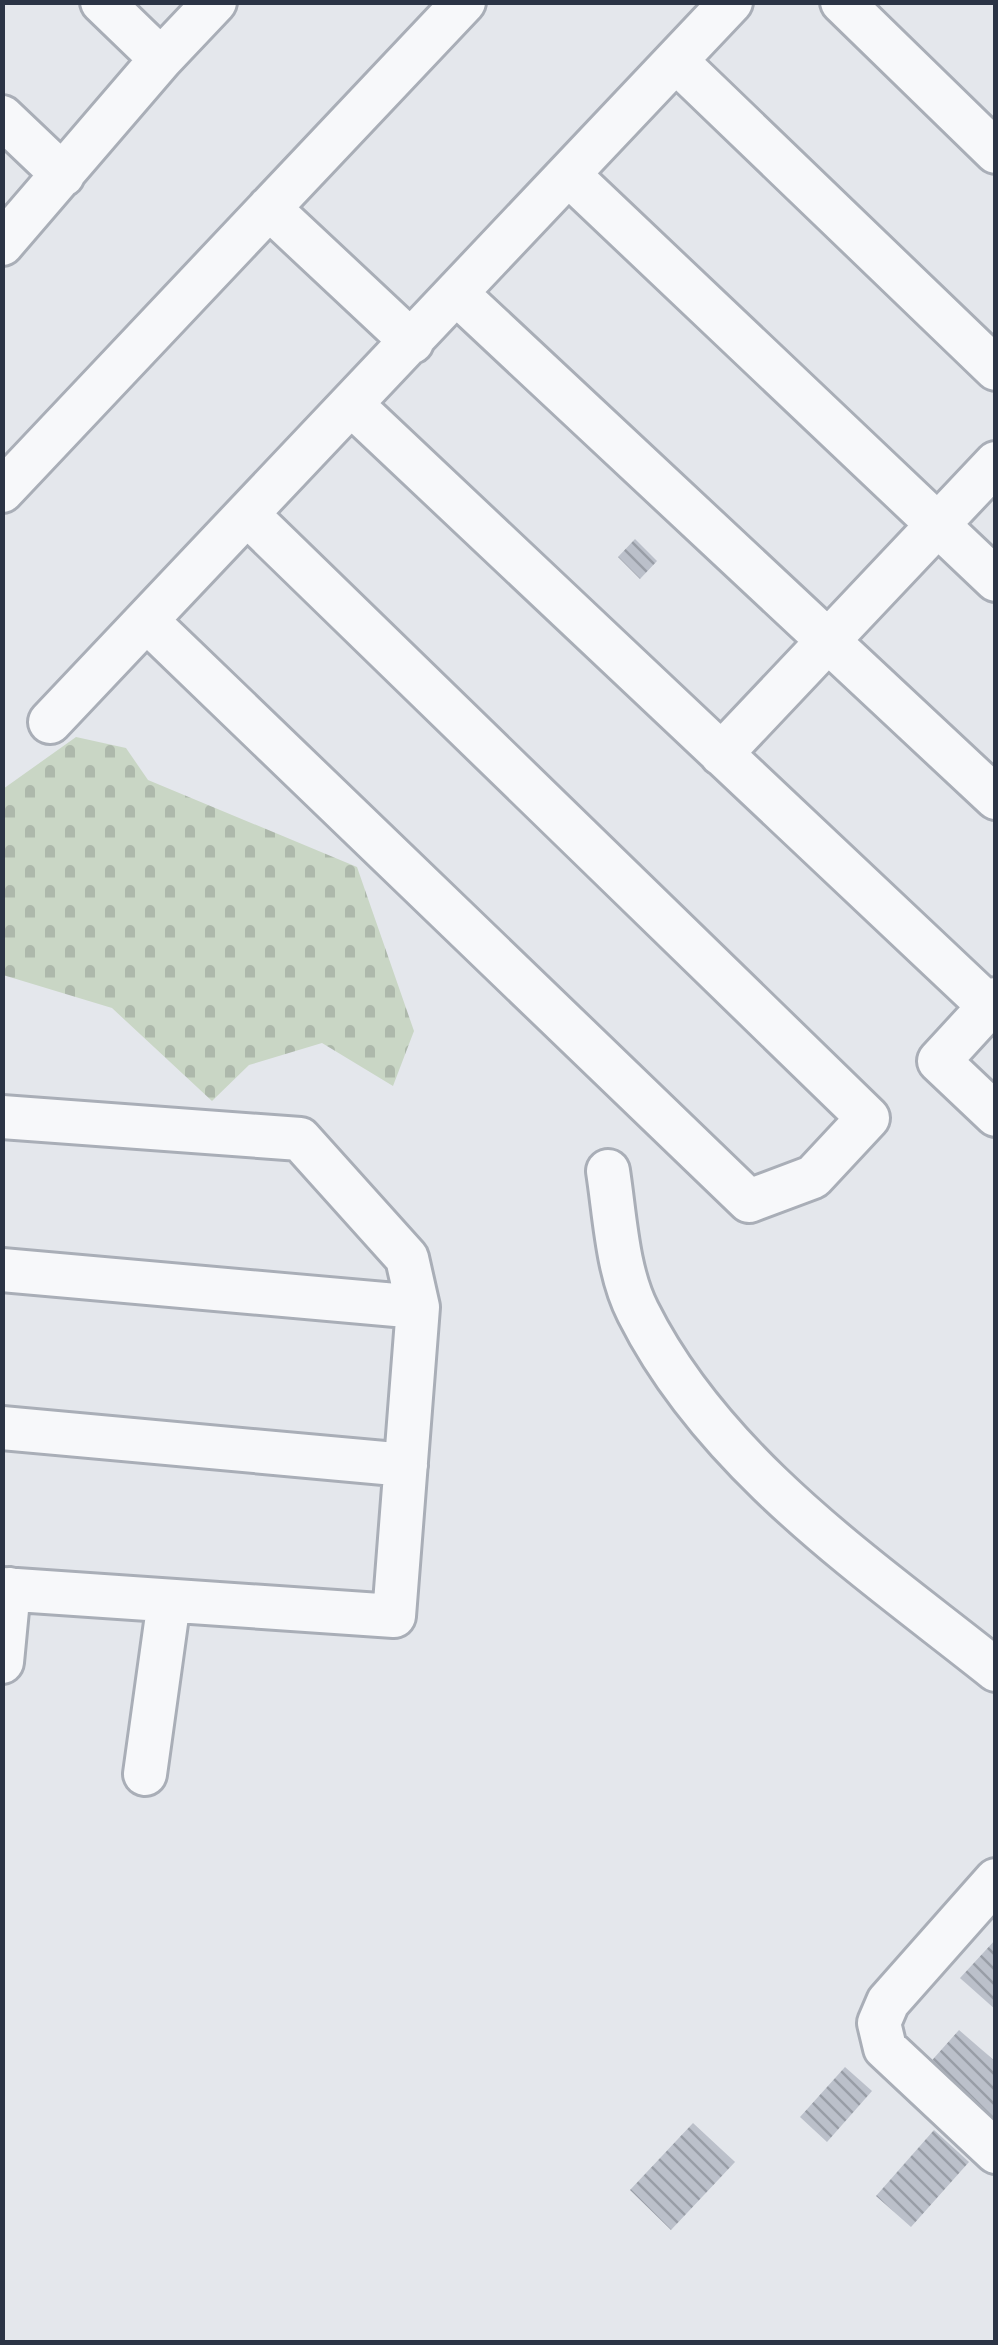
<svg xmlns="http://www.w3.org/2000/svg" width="998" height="2345" font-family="'Space Grotesk',sans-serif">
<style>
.cemetery{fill:url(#cemetery-stones)}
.building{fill:url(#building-back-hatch)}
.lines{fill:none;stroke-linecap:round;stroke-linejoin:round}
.minor-casing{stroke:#a9aeb7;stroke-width:48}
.minor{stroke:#f7f8fa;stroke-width:42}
</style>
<defs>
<pattern id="cemetery-stones" width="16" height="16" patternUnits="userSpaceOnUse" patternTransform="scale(2.5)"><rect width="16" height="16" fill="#c9d6c5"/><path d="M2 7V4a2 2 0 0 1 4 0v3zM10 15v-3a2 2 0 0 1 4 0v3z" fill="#adb8ab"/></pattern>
<pattern id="building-back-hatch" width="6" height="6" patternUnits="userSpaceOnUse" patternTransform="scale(2.5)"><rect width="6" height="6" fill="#bbc0ca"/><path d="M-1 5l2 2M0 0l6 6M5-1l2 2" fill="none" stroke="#989da6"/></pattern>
</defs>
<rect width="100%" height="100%" fill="#e4e7ec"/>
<path class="cemetery" d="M76 737 126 748 148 780 357 867 414 1031 393 1086 322 1043 249 1065 212 1101 112 1008 3 975V789Z"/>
<path class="building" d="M635 539 657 561 640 579 618 557Z
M996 1939V2010L960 1978Z
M959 2030 996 2062V2129L926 2067Z
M845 2067 872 2091 827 2142 800 2117Z
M693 2123 735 2162 671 2230 630 2190Z
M934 2130 969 2162 911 2227 876 2196Z"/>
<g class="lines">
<g class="minor-casing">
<path id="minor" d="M102 2 161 59
M842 2 996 152
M676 61 996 369
M2 117 63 175
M569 175 996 580
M269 208 412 342
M2 244 161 59 215 2
M457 294 996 798
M352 405 989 1006
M2 491 464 2
M147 621 749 1201 813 1177 868 1118 248 515
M50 722 731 2
M721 754 996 463
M996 999 939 1061 996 1115
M2 1117 300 1139 407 1258 418 1307 394 1616 2 1589
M608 1171C615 1216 617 1271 638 1312 714 1464 867 1567 996 1670
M2 1270 418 1307
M2 1428 406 1465
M2 1662 9 1589
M145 1774 169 1601
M996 1880 888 2002 879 2023 885 2048 996 2152"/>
</g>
<use href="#minor" class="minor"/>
</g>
<rect width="998" height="2345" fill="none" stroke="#2b3445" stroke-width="10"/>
</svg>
